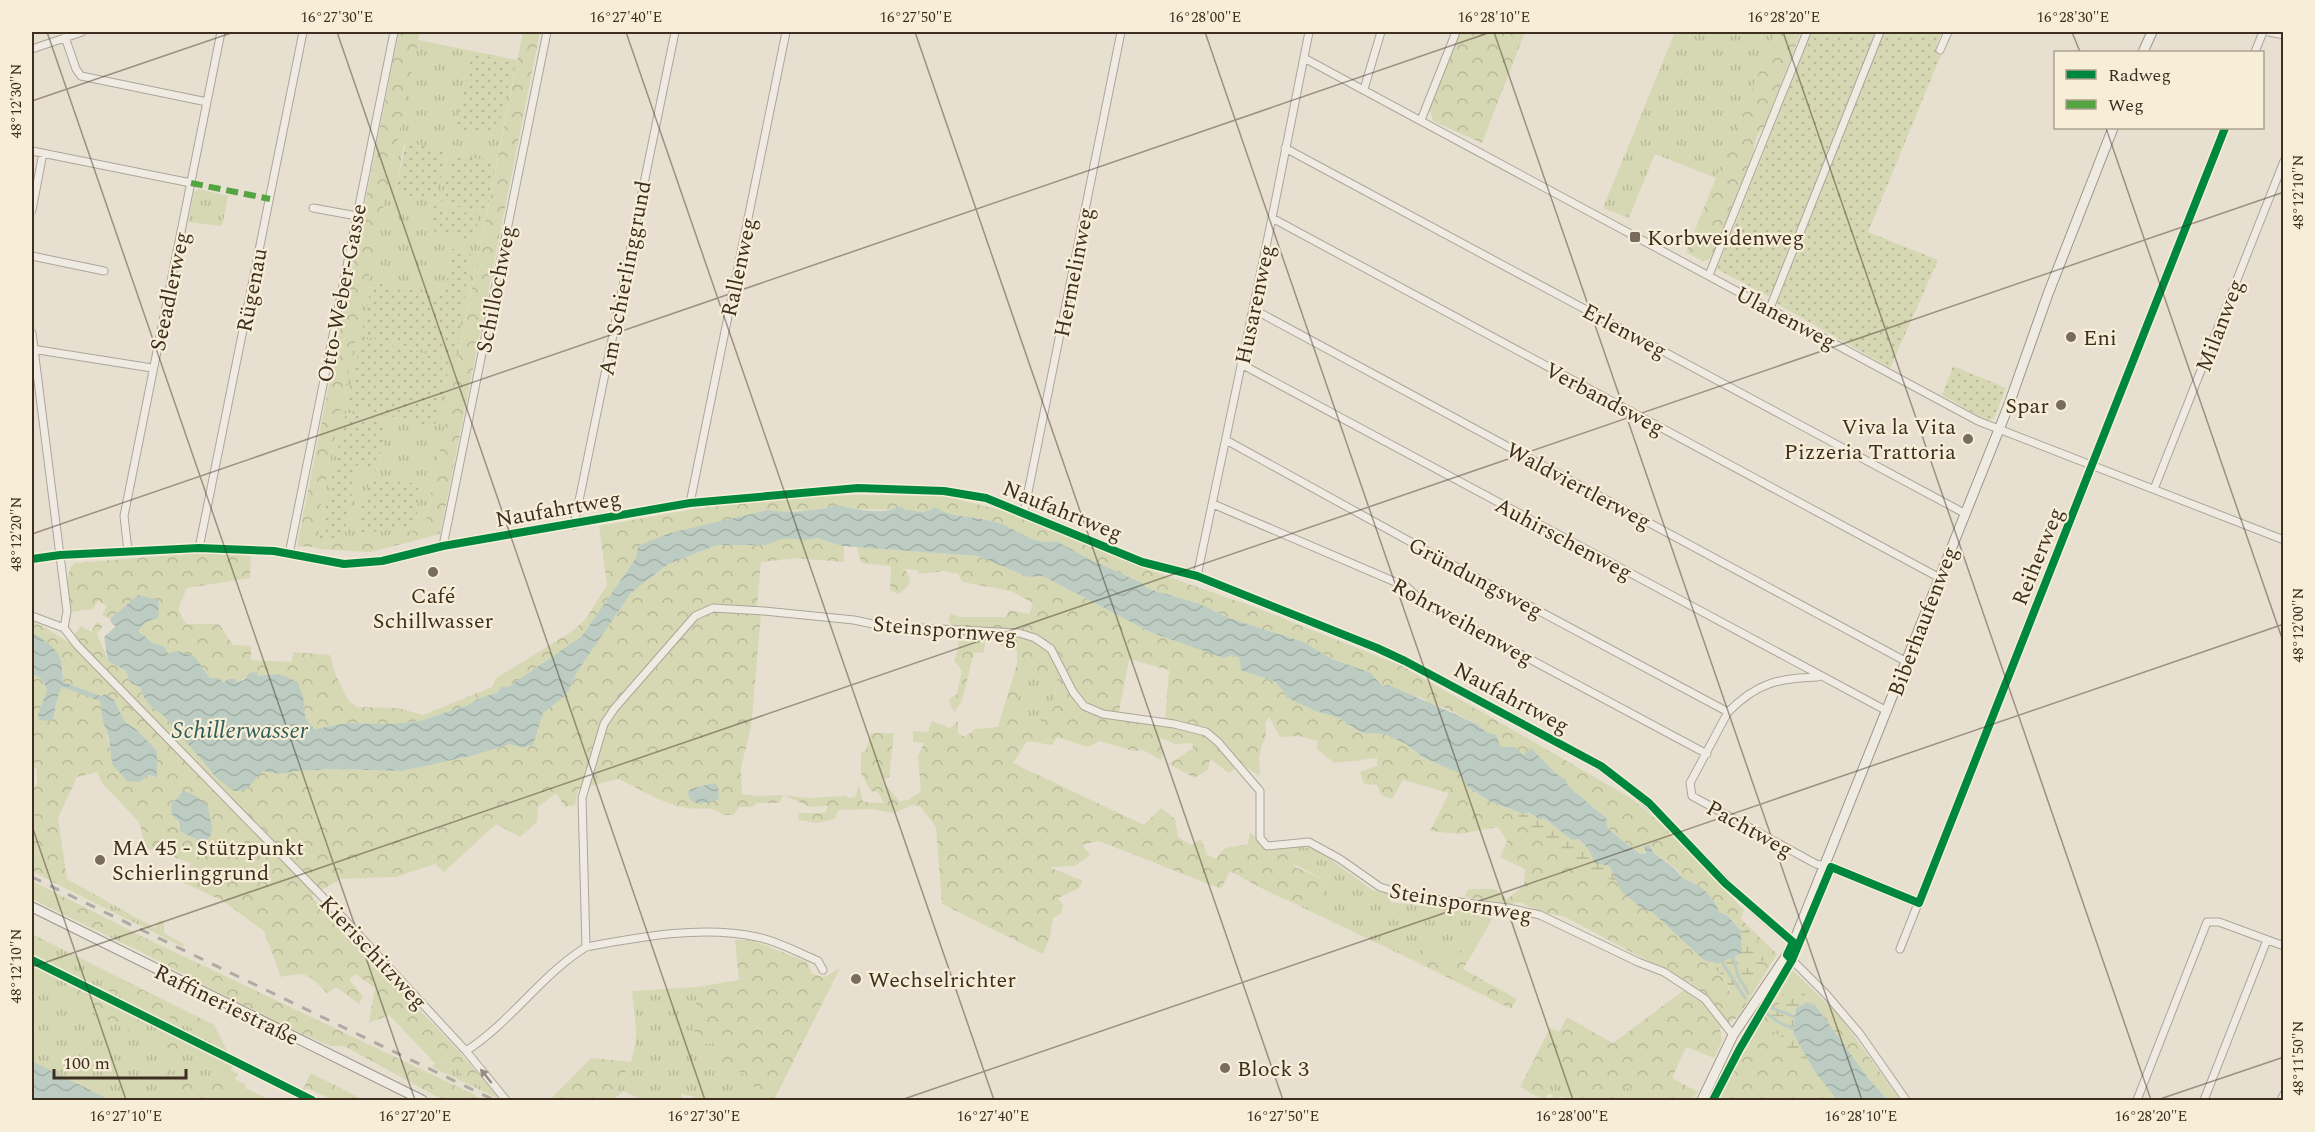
<svg xmlns="http://www.w3.org/2000/svg" width="2315" height="1132" font-family="Spectral,serif">
<style>
.grass{fill:url(#grass-tufts);fill-rule:evenodd}
.forest{fill:url(#forest-crowns);fill-rule:evenodd}
.wetland{fill:url(#wetland-marsh)}
.garden{fill:url(#garden-dots)}
.water{fill:url(#water-waves)}
.lines{fill:none;stroke-linecap:round;stroke-linejoin:round}
.stream{stroke:#bcccc2;stroke-width:3}
.minor-casing{stroke:#ada599;stroke-width:9}
.secondary-casing{stroke:#9c958a;stroke-width:11}
.minor{stroke:#efebe3;stroke-width:7}
.secondary{stroke:#efebe3;stroke-width:9}
.rail{stroke:#afaaa2;stroke-width:3;stroke-dasharray:10 10;stroke-linecap:butt}
.quiet{stroke:#54a441;stroke-width:6;stroke-dasharray:12 6;stroke-linecap:butt}
.cycleway-casing{stroke:#f7eed8;stroke-width:11}
.cycleway{stroke:#00873e;stroke-width:8}
.oneway{fill:#968c82}
.ticks{fill:none;stroke:#3d2e20;stroke-width:1.5;stroke-opacity:0.45}
.poi-dot{fill:#786c5e;stroke:#f7eed8;stroke-width:2}
.labels{text-anchor:middle;stroke-width:4.5;stroke-linejoin:round;paint-order:stroke}
.poi-label{font-size:22px;fill:#3d2e20;stroke:#f7eed8;text-anchor:start}
.street-label{font-size:22px;fill:#3d2e20;stroke:#f7eed8}
.water-label{font-size:24px;font-style:italic;fill:#2f5d5a;stroke:#f7eed8}
.neatline{fill:none;stroke:#3d2e20;stroke-width:2}
.ticks-label{font-size:15px;text-anchor:middle;fill:#3d2e20}
</style>
<defs>
<pattern id="grass-tufts" width="24" height="20" patternUnits="userSpaceOnUse" patternTransform="scale(1.5)"><rect width="24" height="20" fill="#d6d7b3"/><path d="M3 7l-1-3M5 7V3M7 7l1-3M15 17l-1-3M17 17v-4M19 17l1-3" fill="none" stroke="#b9b99a"/></pattern>
<pattern id="forest-crowns" width="20" height="18" patternUnits="userSpaceOnUse" patternTransform="scale(1.5)"><rect width="20" height="18" fill="#d6d7b3"/><path d="M2 6a3 3 0 1 1 6 0M12 15a3 3 0 1 1 6 0" fill="none" stroke="#b9b99a"/></pattern>
<pattern id="wetland-marsh" width="20" height="14" patternUnits="userSpaceOnUse" patternTransform="scale(1.5)"><rect width="20" height="14" fill="#d6d7b3"/><path d="M1 5h8M5 5V1M11 12h8M15 12V8" fill="none" stroke="#b9b99a"/></pattern>
<pattern id="garden-dots" width="8" height="8" patternUnits="userSpaceOnUse" patternTransform="scale(1.5)"><rect width="8" height="8" fill="#d6d7b3"/><path d="M2 2h.1M6 6h.1" fill="none" stroke="#b9b99a" stroke-width="1.8" stroke-linecap="round"/></pattern>
<pattern id="water-waves" width="16" height="10" patternUnits="userSpaceOnUse" patternTransform="scale(1.5)"><rect width="16" height="10" fill="#bcccc2"/><path d="M0 5q4-4 8 0t8 0" fill="none" stroke="#a2b0a6"/></pattern>
</defs>
<rect width="100%" height="100%" fill="#e7e0d1"/>
<path class="grass" d="M1675 32H1775L1716 178 1655 154 1629 218 1603 208Z
M418 40 517 60 424 529 355 542 333 539 323 543 319 549 312 547ZM404 144 435 201 395 193ZM452 249 464 295 461 317 372 282 441 296 447 280ZM346 412 387 424 388 427 376 471 357 465 344 538Z
M199 189 228 196 222 226 188 222 194 192Z
M1024 671 1058 674 1053 710 1042 725H1028L1015 712Z
M1290 846 1315 848 1372 890 1389 894 1390 902 1443 908 1450 904 1497 910 1486 930 1474 937 1456 960 1419 955 1421 964 1297 905 1317 908 1322 900 1327 881 1269 851Z
M67 879 155 928 159 921H164V933L184 944 183 947 55 883Z
M32 889 51 898 60 911 79 913 90 926 113 931 106 918 141 936 130 946 141 952 32 899Z
M32 934 214 1025 234 1064 231 1070 238 1074 235 1079 246 1085 245 1088 270 1100H110L32 1061Z
M697 987 694 1043 722 1044 719 1063 754 1079V1100H692L693 1096 681 1094 682 1100H641L624 1091 612 1100H607C624 1084 636 1056 636 1033 636 1019 633 1004 632 991Z
M453 1062 477 1072 501 1100 432 1067 435 1063Z
M1551 1062 1565 1063 1586 1079 1580 1084 1576 1100H1568L1564 1097H1560L1558 1100H1552L1553 1096 1549 1093 1545 1100 1540 1098 1547 1088 1541 1083Z
M1625 1087C1639 1093 1649 1094 1664 1097L1666 1100H1619L1618 1092Z"/>
<path class="forest" d="M399 32H420L312 547 297 546Z
M523 32H540L440 534 370 552 319 549 323 543 333 539 355 542 424 529Z
M1459 32H1525L1482 143 1433 121 1429 107Z
M1775 32H1801L1765 126C1755 134 1755 140 1754 153L1716 251 1710 259 1703 261 1686 252Z
M857 495 944 496 1005 511 1083 541 1152 571 1257 608 1402 666 1631 798 1667 829 1744 910 1741 919 1777 954 1738 1017 1720 1029 1722 1041 1714 1058 1686 1047 1672 1078 1698 1092 1690 1100H1666L1664 1097C1649 1094 1639 1093 1625 1087L1618 1092 1619 1100H1576L1578 1097 1573 1089 1575 1083 1580 1084 1585 1079 1567 1074 1564 1064 1558 1066 1551 1063 1541 1082 1548 1087 1540 1098 1520 1087 1550 1028 1559 1032 1567 1017 1613 1043 1692 984 1565 917 1539 911 1520 902 1511 904 1464 897 1468 889H1495L1507 899 1524 886 1525 869 1500 857 1507 841 1498 827 1459 834 1430 831 1449 793 1403 780 1392 799 1381 795 1377 785 1364 784 1360 772 1377 766V758L1334 763 1317 749V741L1299 736 1280 737 1269 717 1265 723C1268 740 1262 741 1259 757 1258 764 1262 769 1259 776L1242 764 1229 773 1210 759 1208 770 1194 778 1169 764 1193 748 1192 743 1175 744 1161 738 1159 743 1164 753 1161 760 1143 750 1133 751 1100 741 1088 747 1057 737 1052 745 1027 741 1013 763 1144 825 1161 808 1175 819 1178 837 1191 845 1201 839 1207 855 1216 859 1225 848 1248 844 1250 832 1269 851 1287 850 1295 867 1327 881 1322 900 1328 906 1327 909C1300 913 1255 884 1230 871L1221 889 1099 841 1082 845 1090 855 1075 866 1049 867 1083 881 1079 888 1058 898 1063 906 1061 913 1053 918 1050 937 1043 954 942 904 936 827 920 806 912 805 894 813 871 809 838 810 835 819 817 823 798 820 799 813H825L828 806 809 807 784 795 807 798 846 796 848 798 855 797 859 785 863 802 884 803 878 792 871 791 861 773V753L866 750 871 733H894L889 777 882 780 899 801 909 800 921 791 918 756 924 743 913 742V731L928 732 932 721 950 728 958 721V733L965 737 975 729 998 727 1017 664V650L1000 645 999 634 986 633 984 653 974 652 962 701 954 712 948 700 957 694 962 671 954 660C963 642 957 636 948 619L951 613 958 617H1006L1009 610 1029 614 1033 603 1011 591 962 582 958 574 943 571 919 574 917 570 905 569 910 579 908 586 899 594 890 590 891 566 861 563 857 547 978 556 1028 577 1043 576 1150 632 1232 655 1239 658 1241 670 1276 682 1288 698 1315 711 1339 718 1362 733 1385 734 1406 744 1424 758 1459 773 1468 787 1491 802 1514 810 1523 822 1582 862 1596 876 1617 881C1624 897 1637 906 1652 912L1723 976 1730 992 1748 991 1757 969 1766 955C1762 944 1753 939 1748 929L1741 931 1727 915 1719 912 1694 883 1681 877 1678 870 1651 850 1640 854 1608 829 1606 817C1591 807 1583 797 1568 787L1566 780 1554 772 1531 749 1523 756 1501 747 1496 735 1486 732 1477 724 1443 707 1433 706 1422 698 1382 687 1371 673 1332 659 1303 642 1229 618 1200 604 1149 589 1140 582 1089 559 1056 541C1033 546 1019 530 999 523 977 516 954 519 934 508 925 515 909 515 901 506L894 510 856 509 837 505 810 511 793 510 785 513 768 510 638 546 636 558 582 636 508 687H501L498 692 478 699 468 705 420 721 390 724 346 723 315 729C304 720 303 713 304 699L278 675 258 676 249 673C242 683 235 682 223 683L219 678H210L194 656 168 655 165 647 153 643 138 631 146 622 138 595 110 619 102 615 107 606 98 601 93 609 71 612C70 597 62 574 75 563L198 553 251 554 250 578 187 588 178 609 186 624H219L233 645 251 646V660L292 662 293 652 330 655 336 676 349 701 357 707 398 708 423 715 492 687 496 678 571 632 586 619 607 585 599 526 694 509 783 498ZM1129 659 1169 670 1165 719 1119 712ZM1025 671 1044 680 1058 675 1053 710 1040 716 1042 725H1028L1015 712Z
M784 537 805 540 817 538 842 546 844 550V562L797 558 761 562 757 605 761 615 751 727 741 768 742 794 756 796 783 795 779 803H757L752 807H739L734 815H723C712 805 702 810 688 808 664 805 640 789 619 779L578 789 575 805 565 807 556 793 538 807 537 822 520 837 496 824 444 872 435 864 396 877 341 879 311 896 456 1048 477 1073 467 1083 453 1062 435 1063 389 1015 369 1023 375 988 355 974 349 980 363 996 359 1004 336 987 327 993C308 974 308 971 281 977L264 931 223 901 182 882 191 863 146 848 139 822 102 783 97 772 77 777 58 818 67 879 55 883 32 871V789L37 784V768L32 769V675C41 675 44 683 47 690L38 715 56 708 57 696 62 687 74 691 63 682V668L35 634H32V621L46 628 68 642 81 626 93 633 92 630 97 622 103 626 97 634 109 662 125 670 131 683 140 687 142 694 158 712 263 771 280 774 296 771 336 769 402 771 475 755 510 744 522 748 533 745 542 713 567 694 577 672 631 593 668 564 717 545H766ZM89 692 114 700 125 722 137 730 157 751 154 777 149 775 139 782 112 764C110 743 103 723 100 701ZM177 799 208 806V816L180 831 172 802Z
M32 881 106 918 113 931 104 933 90 926 79 913 60 911 51 898 32 889Z
M1486 930 1463 969 1517 999 1511 1009 1421 964 1419 955 1422 945 1456 960 1474 937Z
M141 936 473 1094 482 1100H443L344 1046H330L270 1020 130 946Z
M735 940H752L807 962 812 974 825 977 840 968 774 1100H754V1079L719 1063 722 1044 694 1043 697 987 739 980Z
M1792 970 1838 1014 1900 1100H1888L1868 1078 1816 1006 1807 1002V998L1781 1002 1778 1005 1782 1037 1792 1054 1815 1072 1837 1100H1718C1740 1055 1764 1012 1792 970Z
M104 971 214 1025H200L193 1029 154 1010 130 993 116 994 101 987Z
M76 985 145 1023 129 1031 67 999Z
M157 1032 183 1045 178 1055 164 1051 153 1044 151 1040Z
M591 1058 631 1062 616 1092 607 1100H550Z
M149 1062 174 1075 226 1083 230 1088 228 1100C200 1101 167 1093 149 1070Z
M311 1073 364 1100H333L309 1089H303Z"/>
<path class="wetland" d="M1514 810 1525 814 1529 812 1544 818 1572 840 1579 839 1589 850 1595 862 1610 865 1617 881 1596 876 1582 862 1523 822Z
M1748 929C1753 939 1762 944 1766 955 1756 970 1752 993 1736 1001L1723 976 1705 960 1718 964 1742 953 1741 931Z
M1792 987 1804 992 1807 1002 1796 1008 1793 1032 1815 1072 1792 1054 1782 1037 1772 1031C1767 1013 1767 1012 1781 1002V997L1787 988Z"/>
<path class="garden" d="M1812 32H1876L1770 296H1768L1717 269Z
M1884 32H1942L1936 46 1943 50 1868 232 1938 260 1890 368 1776 303Z
M472 54 514 61 497 134 455 129Z
M406 142 447 151 435 201 395 193Z
M452 154 496 162 486 213 441 203Z
M434 205 479 216 474 241 429 230Z
M452 249 471 252 456 357 361 336 372 282 441 296 447 280Z
M362 338 451 360 434 428 346 404Z
M1953 366 2006 388 1994 418 1988 421 1942 395Z
M346 412 387 424 388 427 376 471 357 465 344 538 319 539Z
M371 477 419 484 416 528 360 533 362 505Z"/>
<path class="water" d="M837 505C855 509 884 516 901 506L905 510C917 510 923 516 934 507 954 519 977 516 999 523 1019 530 1033 546 1056 541L1089 559 1140 582 1149 589 1200 604 1229 618 1303 642 1332 659 1371 673 1382 686 1389 685 1477 724 1486 732 1496 735 1501 747H1515L1523 755 1531 748 1554 772 1566 780 1568 787C1583 797 1591 807 1606 817L1608 829 1640 854 1646 853 1644 846 1649 845C1655 859 1674 863 1681 877 1700 886 1712 893 1719 912L1727 915 1741 931 1742 953 1718 964 1704 960 1652 912 1640 907 1621 891 1610 866 1595 863 1589 850 1579 839 1572 840 1544 818 1540 820 1529 812 1525 814 1491 802 1468 787 1459 773 1424 758 1406 744 1385 734 1362 733 1339 718 1315 711 1288 698 1276 682 1241 670 1239 658 1232 655 1224 658 1150 632 1043 576 1028 577 978 556 842 546 817 538 805 540 784 538 766 545H717L668 564 631 593 577 672 567 694 543 713 533 745 522 748 510 744 475 755 402 771 336 769 296 771 280 774 263 771 246 790 234 791 217 778 163 715C153 710 142 698 140 687L131 683 125 670 109 662C106 654 106 646 104 637L116 626 112 624 110 619 138 595 159 600 158 618 146 622 138 631 153 643 165 647 168 654 176 651 194 656 210 678H219L223 683 228 679H235L237 682 244 680 249 673 257 672 258 676 279 674 298 682C299 687 302 692 303 697 307 713 300 716 315 729L346 723 390 724 420 721 468 705 478 699 498 692 501 687H508L582 636 636 558 638 546 670 533 768 510C790 514 816 511 837 505Z
M32 634H35C58 650 62 653 63 682L101 696 106 694 114 700 125 722 137 730 157 751V777L149 775 139 782 127 781 112 764 109 739 103 721 100 701 62 687C56 698 56 709 52 721L39 720 38 715 47 690C44 683 41 675 32 675Z
M714 783 718 786 719 799C707 803 689 809 688 792L691 789Z
M183 790 197 797 208 806C209 824 219 829 204 843L180 831 179 822 171 813 172 802 177 799Z
M1807 1002 1816 1006 1868 1078 1888 1100H1837L1815 1072 1793 1033 1796 1008Z
M32 1061 110 1100H32Z"/>
<g class="lines">
<path class="stream" d="M1733 957 1738 976 1748 993
M1722 962 1745 998
M1769 1007 1795 1017
M1766 1013 1780 1023 1794 1029"/>
<g class="minor-casing">
<path id="minor" d="M2269 32 2284 35
M65 37 76 69 81 76 207 102
M32 49 82 32
M1940 50 1948 32
M2255 52 2263 32
M1304 58 1978 421 2284 540
M1364 89 1381 32
M1421 120 1456 32
M1285 148 1964 513
M32 151 191 183
M313 208 357 216
M32 210 43 153
M1272 218 1938 577
M32 256 104 271
M1709 275 1807 32
M1770 308 1880 32
M1253 309 1905 661
M32 333 67 611 64 628 77 645 347 922 466 1051 506 1100
M32 349 152 368
M1241 364 1887 711
M1226 440 1438 557 1728 712
M2154 489 2284 161
M690 503 786 32
M1213 504 1407 587 1423 602 1707 754
M1024 512 1121 32
M574 525 675 32
M443 546 547 32
M199 548 303 32
M128 551 124 516 221 32
M289 554 394 32
M32 559 60 555 199 548 274 551 344 564 382 561 443 546 690 503 858 488 944 491 986 498 1142 562 1197 576 1377 648 1405 661 1578 753C1666 802 1714 884 1793 942
M1197 576 1272 218 1309 32
M32 616 64 628
M1818 677C1778 678 1757 683 1728 712L1690 783 1692 796 1816 864 1831 867 1919 903
M586 947C640 937 702 925 757 937 778 941 799 953 818 961L823 970
M1900 949 2225 128
M1787 955 1826 994 1860 1034 1906 1100
M466 1051C511 1022 541 975 586 947L582 798 604 724 614 709 695 616 713 608 764 611 854 620 882 626 1019 633 1035 638 1051 649 1073 692 1084 706 1103 714 1174 724 1206 732 1218 742 1260 791V838L1267 846 1309 842 1340 859 1380 887 1410 896 1508 908 1540 915 1638 962 1664 972 1705 999 1733 1035
M2137 1100 2207 922H2219L2284 946
M2204 1100 2267 940
M2281 1100 2284 1094"/>
</g>
<g class="secondary-casing">
<path id="secondary" d="M2143 52 2152 32
M32 907 422 1100
M1702 1100 1733 1035 1787 955 1795 939 2008 407 2048 294 2113 128"/>
</g>
<use href="#minor" class="minor"/>
<use href="#secondary" class="secondary"/>
<path class="rail" d="M32 877 494 1100"/>
<path class="quiet" d="M191 183 270 199"/>
<g class="cycleway-casing">
<path id="cycleway" d="M32 559 60 555 199 548 274 551 344 564 382 561 443 546 690 503 858 488 944 491 986 498 1142 562 1197 576 1377 648 1405 661 1601 766 1649 803 1725 883 1793 942 1787 955 1792 960
M32 960 312 1100
M1713 1100 1739 1050 1792 960 1831 867 1919 903 2225 128"/>
</g>
<use href="#cycleway" class="cycleway"/>
</g>
<defs><path id="oneway-solid" d="M-6-.8H1V-3.2L6.5 0L1 3.2V.8H-6Z" transform="scale(1.5)"/></defs>
<use class="oneway" href="#oneway-solid" transform="translate(486 1076) rotate(-129)"/>
<path class="ticks" d="M47 32 415 1100M337 32 705 1100M626 32 994 1100M915 32 1283 1100M1205 32 1573 1100M1494 32 1862 1100M1783 32 2151 1100M2072 32 2080 52M32 101 234 32M2106 128 2284 644M32 534 1491 32M32 826 126 1100M32 967 2284 192M901 1100 2284 624M2157 1100 2284 1057"/>
<g class="poi-dot">
<rect x="1629" y="231" width="12" height="12" rx="3"/>
<circle cx="2071" cy="337" r="6"/>
<circle cx="2061" cy="405" r="6"/>
<circle cx="1968" cy="439" r="6"/>
<circle cx="433" cy="572" r="6"/>
<circle cx="100" cy="860" r="6"/>
<circle cx="856" cy="979" r="6"/>
<circle cx="1225" cy="1068" r="6"/>
</g>
<g class="labels">
<g class="poi-label">
<text x="1647" y="245">Korbweidenweg</text>
<text x="2083" y="345">Eni</text>
<text x="2049" y="413" text-anchor="end">Spar</text>
<text x="1956" y="434" text-anchor="end">Viva la Vita<tspan x="1956" dy="25">Pizzeria Trattoria</tspan></text>
<text x="433" y="603" text-anchor="middle">Café<tspan x="433" dy="25">Schillwasser</tspan></text>
<text x="112" y="855">MA 45 - Stützpunkt<tspan x="112" dy="25">Schierlinggrund</tspan></text>
<text x="868" y="987">Wechselrichter</text>
<text x="1237" y="1076">Block 3</text>
</g>
<g class="street-label">
<text transform="translate(738 267) rotate(-78)" y="8">Rallenweg</text>
<text transform="translate(1073 272) rotate(-79)" y="8">Hermelinweg</text>
<text transform="translate(624 278) rotate(-79)" y="8">Am Schierlinggrund</text>
<text transform="translate(495 289) rotate(-79)" y="8">Schillochweg</text>
<text transform="translate(251 290) rotate(-79)" y="8">Rügenau</text>
<text transform="translate(169 291) rotate(-78)" y="8">Seeadlerweg</text>
<text transform="translate(341 293) rotate(-79)" y="8">Otto-Weber-Gasse</text>
<text transform="translate(1254 304) rotate(-78)" y="8">Husarenweg</text>
<text transform="translate(1786 317) rotate(28)" y="8">Ulanenweg</text>
<text transform="translate(2219 325) rotate(-69)" y="8">Milanweg</text>
<text transform="translate(1625 330) rotate(28)" y="8">Erlenweg</text>
<text transform="translate(1605 398) rotate(28)" y="8">Verbandsweg</text>
<text transform="translate(1579 485) rotate(28)" y="8">Waldviertlerweg</text>
<text transform="translate(558 508) rotate(-10)" y="8">Naufahrtweg</text>
<text transform="translate(1063 510) rotate(22)" y="8">Naufahrtweg</text>
<text transform="translate(1564 538) rotate(28)" y="8">Auhirschenweg</text>
<text transform="translate(2037 556) rotate(-68)" y="8">Reiherweg</text>
<text transform="translate(1476 577) rotate(28)" y="8">Gründungsweg</text>
<text transform="translate(1463 621) rotate(29)" y="8">Rohrweihenweg</text>
<text transform="translate(1922 621) rotate(-69)" y="8">Biberhaufenweg</text>
<text transform="translate(945 629) rotate(5)" y="8">Steinspornweg</text>
<text transform="translate(1512 697) rotate(28)" y="8">Naufahrtweg</text>
<text transform="translate(1750 828) rotate(29)" y="8">Pachtweg</text>
<text transform="translate(1461 902) rotate(10)" y="8">Steinspornweg</text>
<text transform="translate(374 952) rotate(47)" y="8">Kierischitzweg</text>
<text transform="translate(227 1004) rotate(26)" y="8">Raffineriestraße</text>
</g>
<g class="water-label">
<text x="240" y="738">Schillerwasser</text>
</g>
</g>
<rect width="2315" height="1132" fill="none" stroke="#f7eed8" stroke-width="66"/>
<rect x="2054" y="51" width="210" height="78" fill="#f7eed8" stroke="#ada18e" stroke-width="1.5"/>
<rect x="2066" y="70" width="30" height="9" fill="#00873e" stroke="#ada18e" stroke-width="1.5"/>
<text x="2108" y="81" font-size="18" fill="#3d2e20">Radweg</text>
<rect x="2066" y="100" width="30" height="9" fill="#54a441" stroke="#ada18e" stroke-width="1.5"/>
<text x="2108" y="111" font-size="18" fill="#3d2e20">Weg</text>
<path d="M54 1069v9h132v-9" fill="none" stroke="#3d2e20" stroke-width="3"/>
<text x="63" y="1069" font-size="18" fill="#3d2e20" stroke="#f7eed8" stroke-width="4.5" paint-order="stroke">100 m</text>
<rect x="33" y="33" width="2249" height="1066" class="neatline"/>
<g class="ticks-label">
<text x="337" y="22">16°27'30"E</text>
<text x="626" y="22">16°27'40"E</text>
<text x="916" y="22">16°27'50"E</text>
<text x="1205" y="22">16°28'00"E</text>
<text x="1494" y="22">16°28'10"E</text>
<text x="1784" y="22">16°28'20"E</text>
<text x="2073" y="22">16°28'30"E</text>
<text transform="translate(16 101) rotate(-90)" y="5">48°12'30"N</text>
<text transform="translate(2298 192) rotate(-90)" y="5">48°12'10"N</text>
<text transform="translate(16 534) rotate(-90)" y="5">48°12'20"N</text>
<text transform="translate(2298 625) rotate(-90)" y="5">48°12'00"N</text>
<text transform="translate(16 966) rotate(-90)" y="5">48°12'10"N</text>
<text transform="translate(2298 1058) rotate(-90)" y="5">48°11'50"N</text>
<text x="126" y="1121">16°27'10"E</text>
<text x="415" y="1121">16°27'20"E</text>
<text x="704" y="1121">16°27'30"E</text>
<text x="993" y="1121">16°27'40"E</text>
<text x="1283" y="1121">16°27'50"E</text>
<text x="1572" y="1121">16°28'00"E</text>
<text x="1861" y="1121">16°28'10"E</text>
<text x="2151" y="1121">16°28'20"E</text>
</g>
</svg>
